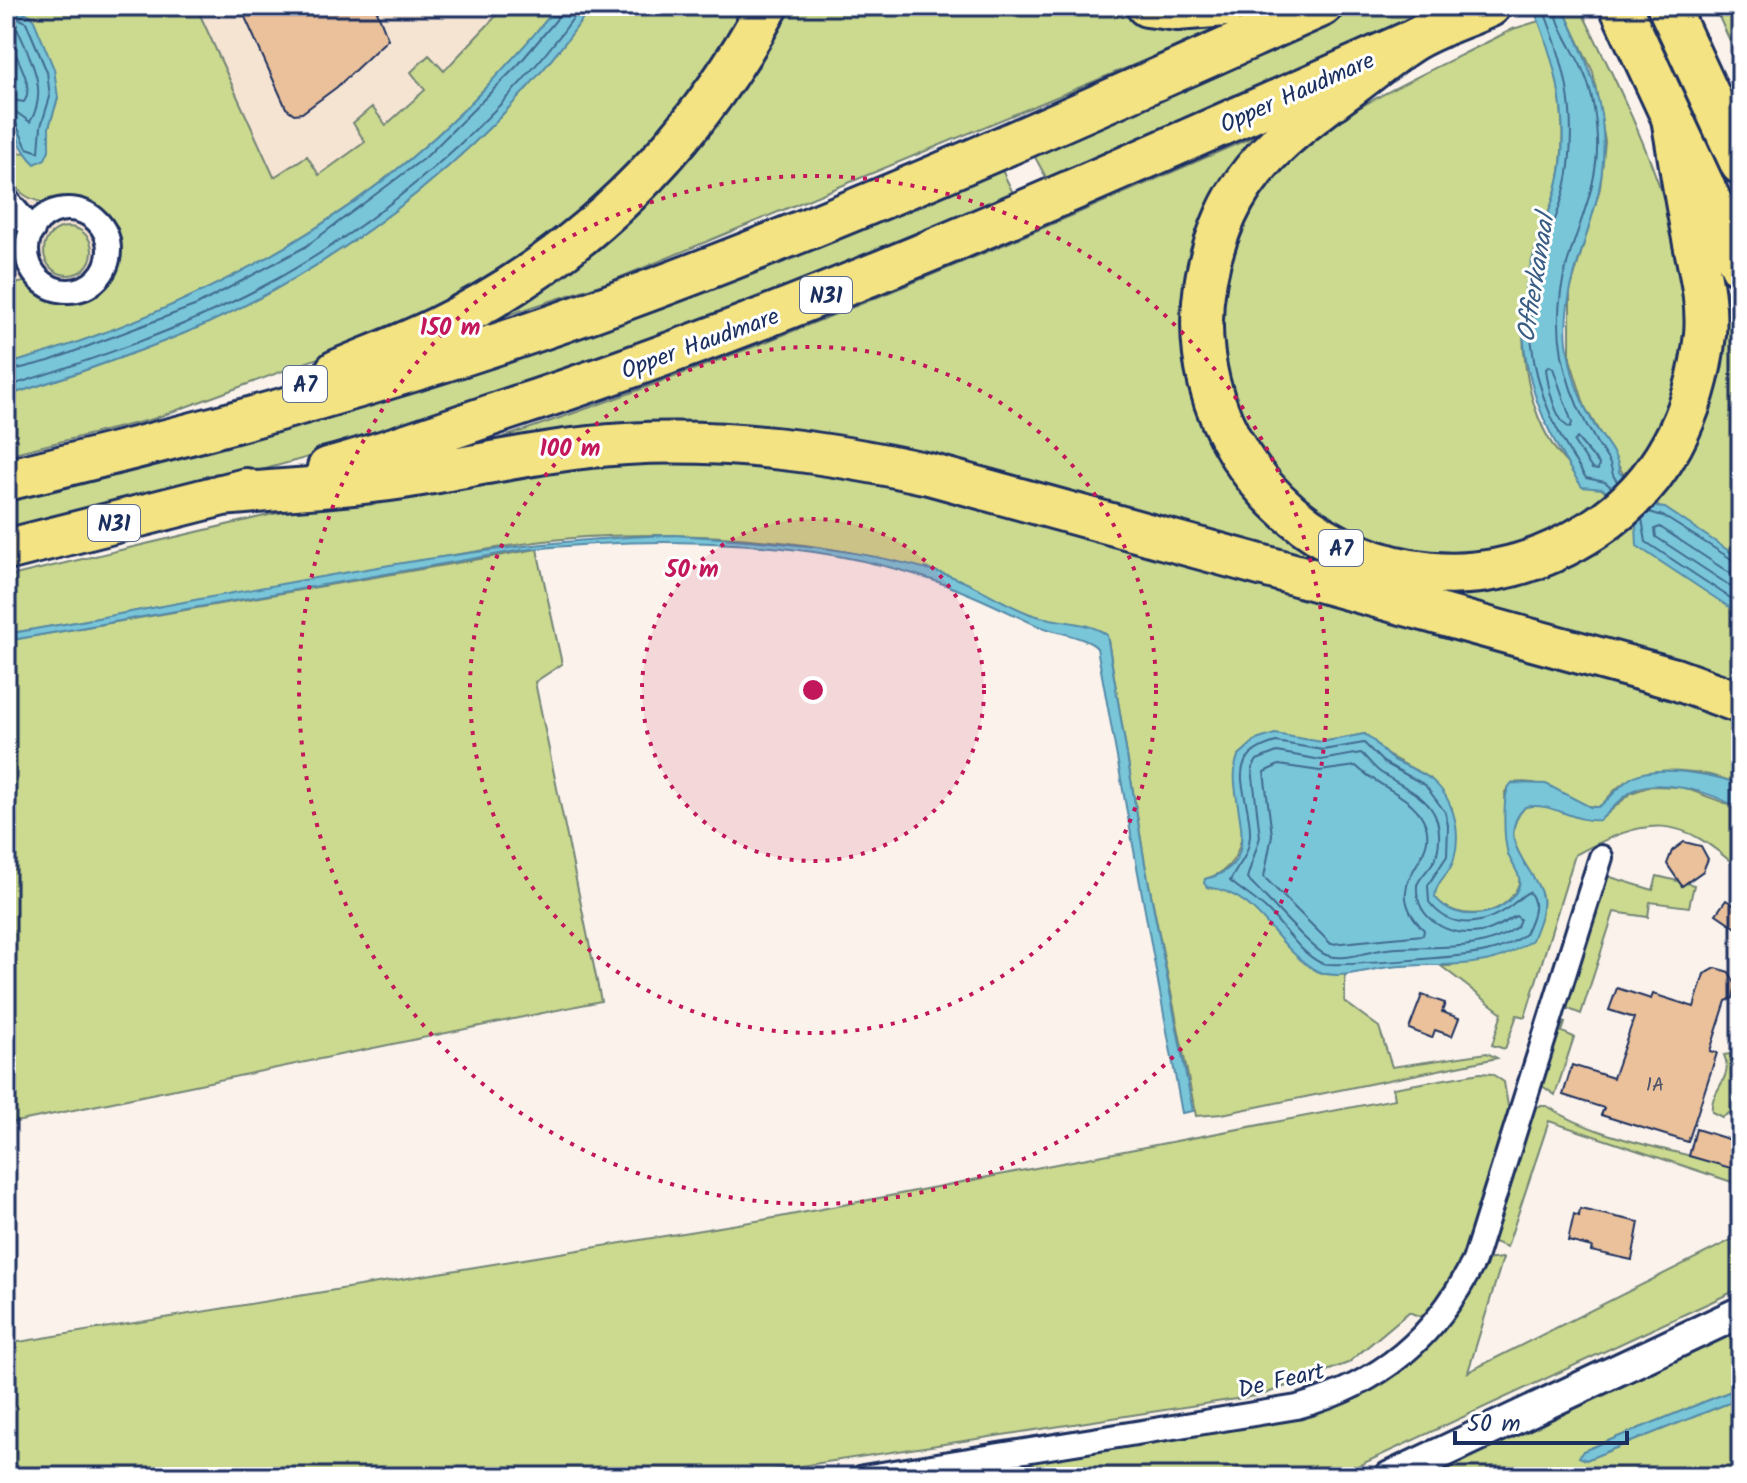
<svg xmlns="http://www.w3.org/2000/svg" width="1747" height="1483" font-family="Kalam,sans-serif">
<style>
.built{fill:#f6e4d3}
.green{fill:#cbda8e;stroke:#738476;stroke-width:2}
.water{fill:#7ac6d9;stroke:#548aa8;stroke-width:2}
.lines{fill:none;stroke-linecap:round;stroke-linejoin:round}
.shore{stroke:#416b8f;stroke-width:2}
.building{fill:#eac19a;stroke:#1b2f5e;stroke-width:2}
.street-casing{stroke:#1b2f5e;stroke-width:28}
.secondary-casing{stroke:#1b2f5e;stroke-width:36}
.highway-casing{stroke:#1b2f5e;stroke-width:46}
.street{stroke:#fff;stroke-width:22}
.secondary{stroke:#fff;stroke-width:30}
.highway{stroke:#f4e382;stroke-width:40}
.ring{fill:none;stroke:#c2185b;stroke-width:4;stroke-dasharray:4 8}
.labels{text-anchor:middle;stroke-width:6;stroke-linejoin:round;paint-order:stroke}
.number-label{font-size:20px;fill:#4f546d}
.shield{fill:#fff;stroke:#5f6d8e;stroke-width:2}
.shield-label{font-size:22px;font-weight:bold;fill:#1b2f5e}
.street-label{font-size:24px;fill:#1b2f5e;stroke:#fff}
.water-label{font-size:26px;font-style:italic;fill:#385c83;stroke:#fff}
.centre{fill:#c2185b;stroke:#fff;stroke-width:4}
.ring-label{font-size:24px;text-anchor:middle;font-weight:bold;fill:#c2185b;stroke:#fff;stroke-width:6;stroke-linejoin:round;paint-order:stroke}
</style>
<rect width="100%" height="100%" fill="#fbf3eb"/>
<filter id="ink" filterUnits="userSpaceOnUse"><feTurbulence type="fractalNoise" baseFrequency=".0125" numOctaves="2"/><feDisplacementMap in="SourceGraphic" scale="16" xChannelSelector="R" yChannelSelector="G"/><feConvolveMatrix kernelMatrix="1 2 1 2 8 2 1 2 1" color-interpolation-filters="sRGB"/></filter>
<g filter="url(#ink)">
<path class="built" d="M6 6H561L467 136 6 366Z"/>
<path class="green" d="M6 6H196L274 177 307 156 319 175 365 142 353 123 372 107 386 125 425 90 411 72 429 55 444 71 499 13 491 6H557C537 34 512 59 489 84 358 225 189 312 6 365V286L28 281C43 291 55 299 73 298 85 296 97 291 105 281 113 272 117 259 116 247 112 183 43 222 16 187 1 168 6 144 6 121L20 153 49 150V127L58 98 18 9 6 11Z
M592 6H755L643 161 562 231 453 299 367 340 153 419 6 455V396C73 375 142 352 206 324 356 257 498 141 592 6Z
M793 6H1107L1133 13 1234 20 1153 57 609 282 455 332 684 163 759 66Z
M1355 6H1442L1243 91 1048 181 1030 148Z
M1562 6H1579C1627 104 1696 236 1686 347 1684 369 1674 396 1666 417 1658 439 1639 460 1626 479L1585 407 1570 359V291L1600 188 1605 142 1593 72Z
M1714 6H1741V65Z
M1539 21C1558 68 1566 113 1561 164 1557 201 1538 233 1530 269 1516 328 1522 409 1562 458 1574 473 1596 481 1609 496 1569 524 1533 545 1484 553 1455 558 1422 552 1394 545 1226 503 1167 289 1284 163 1334 110 1447 64 1513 29Z
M1285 123 1217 215 1218 429 1393 575 1629 517 1741 615V692L913 461 423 463C719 371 1001 247 1285 123Z
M998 162 1014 195 751 306 327 452 119 509 6 534V495Z
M44 251a24 24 0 1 1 48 0a24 24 0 1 1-48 0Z
M1712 260 1741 323V559L1647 499Z
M711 461 800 467 875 480 1672 698 1741 723V785C1708 771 1651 761 1621 785 1612 791 1607 801 1599 807 1565 808 1558 777 1512 783L1505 792 1506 817 1520 879C1513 917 1457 925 1435 897V889L1445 876 1452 808 1430 778 1387 755 1365 734 1322 742 1256 740 1238 756C1240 797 1259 866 1205 879L1207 887 1227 890 1241 897 1326 974H1345V1002L1379 1027 1392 1067 1487 1053 1497 1058 1222 1114 1196 1116 1145 864 1108 640 1103 632C1081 623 1056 623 1033 615 1000 604 973 582 940 573 825 541 704 530 585 537 527 541 469 553 412 562 276 584 141 612 6 634V577L273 514 547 470 622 463Z
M537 549 562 664 535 682 601 1001 6 1124V641Z
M1651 786 1682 787 1736 807 1741 812V871C1680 813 1648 816 1575 855L1525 1017 1517 1015 1505 1049 1492 1045 1502 1013 1441 966H1450L1541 917C1542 910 1543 903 1542 897 1536 869 1493 841 1525 807L1539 804 1600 820 1631 793Z
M1607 876 1653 890 1657 876 1694 885 1689 907 1650 902 1648 917 1614 912 1581 1014 1566 1008Z
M1561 1021 1565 1023 1562 1032 1574 1037 1555 1095 1541 1085Z
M1730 1054 1737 1109 1722 1117 1712 1112C1709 1090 1735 1079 1724 1055Z
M1480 1073 1492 1074 1504 1082 1510 1118 1468 1255 1428 1320 1409 1312 1348 1363 1262 1395 729 1477H6V1344L780 1217 1395 1099 1393 1088Z
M1539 1106H1547C1604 1143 1679 1149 1741 1170V1185L1549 1121 1507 1247 1491 1241 1533 1108Z
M1741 1235V1288L1334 1477H912L1319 1408C1337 1401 1355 1396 1372 1388 1424 1365 1461 1310 1484 1260L1503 1258 1468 1372Z
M1741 1328V1387L1583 1451 1586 1460 1741 1398V1477H1420Z"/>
<path class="water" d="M557 6H592C498 141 356 257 206 324 142 352 73 375 6 396V365C189 312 358 225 489 84 512 59 537 34 557 6Z
M1533 6H1562C1594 75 1617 128 1595 206 1583 252 1562 294 1567 343 1570 370 1578 396 1591 419 1599 436 1619 453 1619 472L1655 507 1665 508 1741 559V615L1637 546 1636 525 1603 489 1582 487C1537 421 1508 346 1531 265 1541 231 1556 200 1561 166 1568 108 1554 59 1533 6Z
M18 9 32 16 54 69 58 98 49 127V150L45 159 35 164C0 131 6 60 6 11Z
M673 535C763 540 854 547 941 573 973 582 999 602 1030 614 1054 623 1087 620 1107 635L1145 864 1193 1111 1182 1113 1097 648C1088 637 1052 632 1036 625 1010 613 985 600 959 590 828 537 660 535 522 550L6 641V634C228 598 447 542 673 535Z
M1275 734 1322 742 1364 734C1376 739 1381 752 1392 759 1403 765 1415 769 1426 776 1453 793 1462 830 1454 859 1450 875 1435 881 1435 897 1456 925 1505 917 1518 888 1524 877 1511 864 1508 854 1504 840 1501 791 1512 783L1546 784 1590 807H1598C1611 799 1618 786 1631 778 1655 763 1716 775 1741 785V812C1724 794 1663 779 1639 788 1625 793 1612 810 1600 820 1573 823 1552 801 1525 807 1492 841 1538 871 1542 897 1544 913 1537 926 1532 940 1520 948 1508 955 1494 959 1459 968 1425 963 1390 967 1367 969 1338 981 1317 971 1274 948 1261 893 1207 887L1204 883 1205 879C1273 863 1222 797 1238 756L1256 740Z
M1741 1387V1398L1586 1460 1579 1457 1583 1451Z"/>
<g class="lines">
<path class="shore" d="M1542 6C1564 61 1576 106 1569 166 1565 201 1549 232 1539 266 1517 342 1542 415 1586 478L1605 482 1611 487
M1555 6C1557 29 1576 52 1584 73 1593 93 1596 118 1597 139 1599 184 1579 222 1567 264 1546 336 1567 401 1608 460 1613 467 1610 474 1617 481
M6 18 16 17 26 22 47 72 50 97 41 126 39 152 27 148 16 124 6 121
M6 28 18 30C31 60 49 91 30 122L16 112 6 111
M6 40 10 42C17 59 35 86 24 102L6 99
M1549 366 1553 368 1572 423 1570 428C1555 421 1548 386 1546 369Z
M6 372 49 361 197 305 305 247 427 156 518 65 556 20 562 6
M6 387C92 360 180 330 260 288 380 225 504 117 582 6
M1577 438 1599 464 1598 470 1592 469 1574 442Z
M1649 512 1663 516 1741 565
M1642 519 1646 542 1741 605
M1741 575 1728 572 1660 527 1655 529 1656 537 1741 593
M1276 742 1323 750 1364 743 1383 762 1425 785 1445 812 1448 825 1447 856 1428 885 1429 902C1451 931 1482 926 1509 907 1516 902 1522 895 1529 892 1540 904 1531 921 1525 934 1513 943 1501 949 1486 952 1469 956 1329 968 1321 963 1300 953 1285 928 1268 911 1257 900 1242 891 1230 881 1238 865 1249 856 1250 836 1252 794 1218 758 1276 742Z
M1277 752 1321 760 1361 753C1369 760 1374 769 1383 774 1417 795 1448 805 1437 854 1434 866 1422 873 1417 885 1415 919 1449 938 1481 932 1494 930 1504 922 1516 916L1520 919 1517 927C1479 955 1430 944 1387 949 1369 951 1343 962 1326 955 1310 948 1263 893 1247 878L1260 837 1252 768 1257 760Z
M1279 765 1320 771 1356 766C1376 786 1411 795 1423 819 1445 861 1374 879 1424 930L1423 935 1331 944 1264 877 1272 835 1264 772Z"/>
</g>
<path class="building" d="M240 6H375L388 39 337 87 302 113 294 114 286 108Z
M1684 842 1701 846 1708 859 1703 871 1682 886 1667 864 1672 851Z
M1726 900 1741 910V931L1716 914Z
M1716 968 1729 972 1736 985 1733 998 1726 1001 1710 1051 1717 1053 1688 1142 1601 1115 1604 1108 1563 1095 1572 1065 1613 1078 1634 1018 1609 1010 1617 988 1651 999 1653 994 1694 1007 1704 974Z
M1422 995 1445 1003 1442 1012 1459 1018 1452 1036 1435 1030 1432 1038 1409 1029Z
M1696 1129 1741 1143V1171L1689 1156Z
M1580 1209 1639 1222 1632 1260 1591 1251 1592 1247 1568 1241 1574 1214 1579 1216Z"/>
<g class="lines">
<g class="street-casing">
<path id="street" d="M6 199 33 230
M27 250a41 41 0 1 1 82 0a41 41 0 1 1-82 0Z
M863 1477 1297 1407C1381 1384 1435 1338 1474 1261L1601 857"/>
</g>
<g class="secondary-casing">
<path id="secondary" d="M1390 1477 1741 1312"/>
</g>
<g class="highway-casing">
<path id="highway" d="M1147 6 1177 10 1225 6
M1490 6C1464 18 1434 27 1410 42 1390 55 1371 71 1351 86 1302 122 1252 157 1226 215 1122 449 1378 671 1594 529 1662 485 1697 413 1705 334 1708 299 1698 266 1692 233 1684 195 1679 156 1672 118
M1620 6 1741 266
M1668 6 1741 164
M336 371C369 357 404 344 437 328 581 257 692 147 768 6
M328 468C388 452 447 430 506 410 816 309 1113 173 1411 41
M6 480C214 430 420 375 621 301 859 214 1090 109 1322 6
M221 495C284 489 348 487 409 477 482 465 553 448 626 444 728 438 829 452 929 474L1675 679 1741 703
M6 550 246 489"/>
</g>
<use href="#street" class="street"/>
<use href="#secondary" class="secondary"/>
<use href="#highway" class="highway"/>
</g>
</g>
<circle cx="813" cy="690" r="171" fill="#c2185b" fill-opacity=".12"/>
<g class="ring">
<circle cx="813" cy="690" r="171"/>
<circle cx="813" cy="690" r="343"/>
<circle cx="813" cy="690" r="514"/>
</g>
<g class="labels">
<g class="number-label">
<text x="1655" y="1091">1A</text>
</g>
<g class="shield">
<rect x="800" y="277" width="52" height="36" rx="6"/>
<rect x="283" y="366" width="44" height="36" rx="6"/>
<rect x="88" y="505" width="52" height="36" rx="6"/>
<rect x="1319" y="530" width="44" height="36" rx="6"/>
</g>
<g class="shield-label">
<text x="826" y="303">N31</text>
<text x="305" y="392">A7</text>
<text x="114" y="531">N31</text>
<text x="1341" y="556">A7</text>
</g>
<g class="street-label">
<text transform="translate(1297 92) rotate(-24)" y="8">Opper Haudmare</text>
<text transform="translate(700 343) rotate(-20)" y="8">Opper Haudmare</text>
<text transform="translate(1281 1380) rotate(-13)" y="8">De Feart</text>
</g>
<g class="water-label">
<text transform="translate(1535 278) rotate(-81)" y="9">Offierkanaal</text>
</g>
</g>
<circle cx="813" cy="690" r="12" class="centre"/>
<g class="ring-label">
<text x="450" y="335">150 m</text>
<text x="570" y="456">100 m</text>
<text x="692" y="577">50 m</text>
</g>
<rect width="1747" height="1483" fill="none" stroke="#fff" stroke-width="32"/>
<rect x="16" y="16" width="1715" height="1451" fill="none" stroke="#1b2f5e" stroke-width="3" filter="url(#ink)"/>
<path d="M1455 1431v12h172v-12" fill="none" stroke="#1b2f5e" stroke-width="4"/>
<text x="1467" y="1431" font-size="24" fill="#1b2f5e" stroke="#ffffff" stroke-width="6" paint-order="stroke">50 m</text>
</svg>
